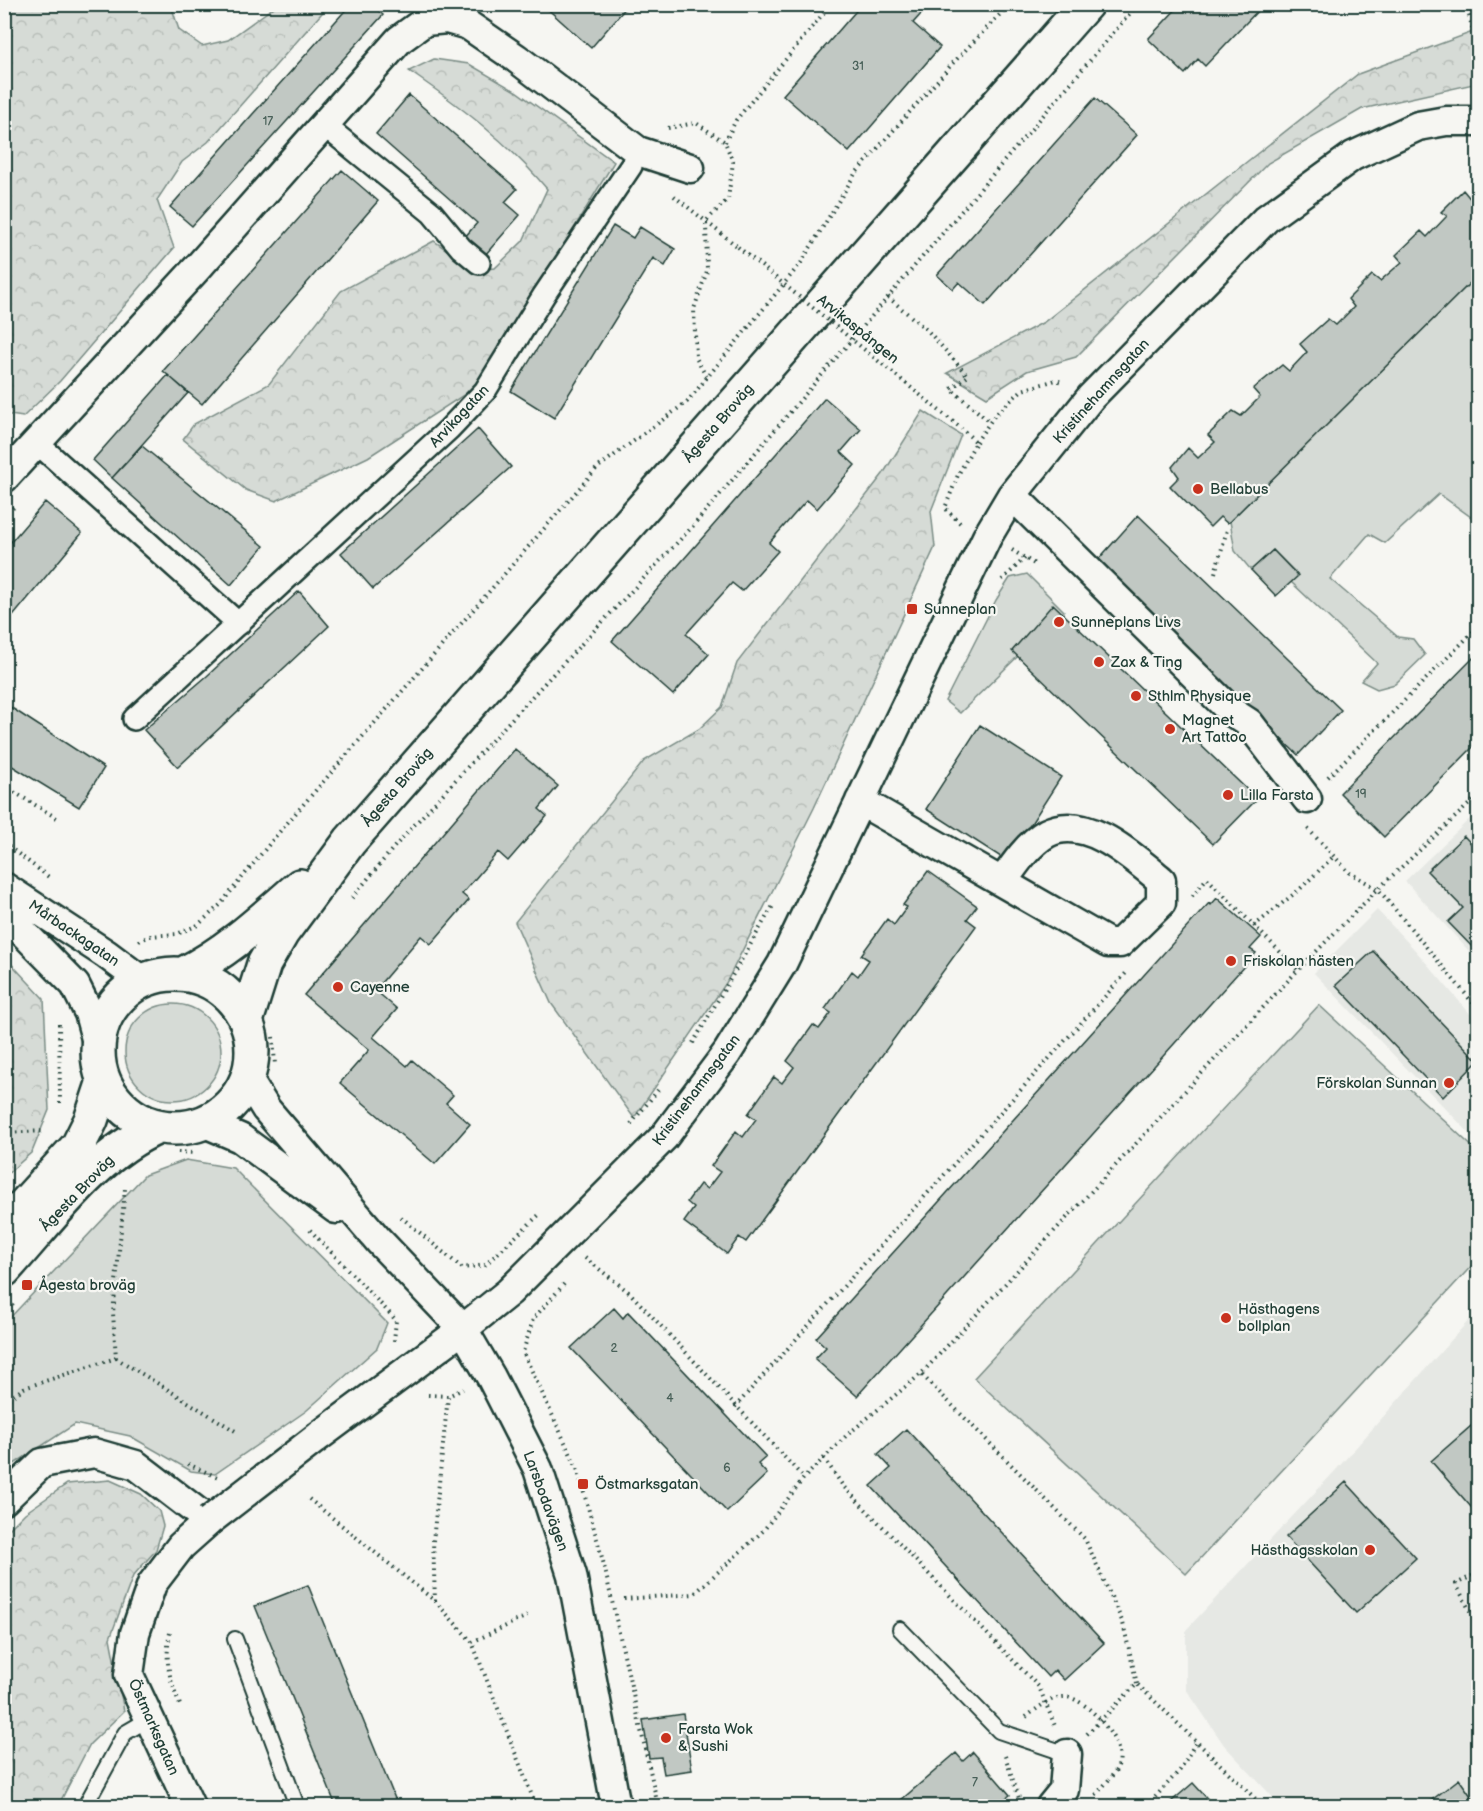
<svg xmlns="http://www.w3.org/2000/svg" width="1483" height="1811" font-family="'Balsamiq Sans',sans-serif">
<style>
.built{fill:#e6e8e4}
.grass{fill:#d6dbd6;stroke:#7a8c85;stroke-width:1.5}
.forest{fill:url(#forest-crowns);stroke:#7a8c85;stroke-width:1.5}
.building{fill:#c1c8c3;stroke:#1f3d34;stroke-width:1.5}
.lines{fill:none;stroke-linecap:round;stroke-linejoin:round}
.service-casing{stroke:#1f3d34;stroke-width:18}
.pedestrian-casing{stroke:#1f3d34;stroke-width:26}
.minor-casing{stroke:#1f3d34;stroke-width:33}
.secondary-casing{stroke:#1f3d34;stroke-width:38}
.path{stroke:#1f3d34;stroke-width:4;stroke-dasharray:1.5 4.5;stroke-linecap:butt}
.service{stroke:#f6f6f2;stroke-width:14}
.pedestrian{stroke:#f6f6f2;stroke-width:21}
.minor{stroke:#f6f6f2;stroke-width:28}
.secondary{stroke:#f6f6f2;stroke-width:33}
.minor-bridge-casing{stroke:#1f3d34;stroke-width:33;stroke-linecap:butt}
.path-bridge{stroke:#1f3d34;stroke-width:4;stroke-dasharray:1.5 4.5;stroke-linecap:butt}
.minor-bridge{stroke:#f6f6f2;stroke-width:28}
.poi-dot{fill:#c8321e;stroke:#f6f6f2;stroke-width:2}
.labels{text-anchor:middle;stroke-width:4.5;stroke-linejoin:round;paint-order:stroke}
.number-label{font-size:12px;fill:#486058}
.street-label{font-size:15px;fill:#1f3d34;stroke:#f6f6f2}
.poi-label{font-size:15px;fill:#1f3d34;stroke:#f6f6f2;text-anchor:start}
</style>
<defs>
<pattern id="forest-crowns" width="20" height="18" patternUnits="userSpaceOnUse" patternTransform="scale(1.5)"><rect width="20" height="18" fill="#d6dbd6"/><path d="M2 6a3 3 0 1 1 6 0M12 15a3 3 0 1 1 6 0" fill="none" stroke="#b7bdb8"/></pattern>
</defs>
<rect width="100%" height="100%" fill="#f6f6f2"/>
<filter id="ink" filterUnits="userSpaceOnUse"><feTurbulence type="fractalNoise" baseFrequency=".0167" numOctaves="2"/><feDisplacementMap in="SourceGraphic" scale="12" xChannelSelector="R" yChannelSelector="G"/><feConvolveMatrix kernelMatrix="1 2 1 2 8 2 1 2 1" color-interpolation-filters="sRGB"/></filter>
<g filter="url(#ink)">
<path class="built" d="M1478 811V961L1405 881Z
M1377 910 1415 950 1478 1023V1142L1314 973Z
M1478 1310V1806H1281L1224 1745 1186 1689V1630L1335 1471Z"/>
<path class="grass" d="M1478 275V522L1439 494 1385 543 1369 534 1330 579 1398 637 1413 639 1425 655 1395 684 1377 689 1361 681 1377 663 1291 582 1298 575 1273 550 1251 570 1235 551 1230 521Z
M1027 574 1064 611 960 713 945 701 996 600 1010 578Z
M125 1052a48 48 0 1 1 96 0a48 48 0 1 1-96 0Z
M1319 1005 1478 1152V1259L1186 1574 974 1378Z
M186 1160 233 1168 387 1323 377 1348 306 1411 215 1474 191 1471 130 1436 75 1424 5 1470V1323L145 1175Z"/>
<path class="forest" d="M5 4 171 5 179 30 202 46 228 40 277 5H329L208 142 182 162 157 200 174 248 60 381 23 417 4 414Z
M1478 30V83L1362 109 1268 163 1076 357 1027 371 987 397 947 373 1044 322 1358 74Z
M434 59 469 64 517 92 614 162 518 321 473 389 368 457 276 501 246 490 183 439 194 424 269 384 341 291 434 241 475 270 495 268 523 241 547 189C508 142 460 106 409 71Z
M923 411 961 435 931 511 935 547 814 808 726 983 634 1118 551 1003 515 922 644 761 699 729 722 707 737 663 883 474Z
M4 956 44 999 49 1110 32 1152 5 1176Z
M110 1480 141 1494 159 1511 163 1526 156 1550 133 1576 110 1638 124 1711 90 1744 58 1806H5L4 1534 25 1513 67 1484Z"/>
<path class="building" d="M351 4H371L383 15 192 226 170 207Z
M542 4H629L591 48Z
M862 4H930L913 23 940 47 849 152 783 95Z
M1181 4H1264L1205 66 1198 59 1185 74 1148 39Z
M409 95 517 189 505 202 520 215 485 255 464 238 477 223 376 134Z
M1095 98 1137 135 985 305 959 282 953 289 937 275Z
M342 170 378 201 202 404 163 371Z
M1463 190 1473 202H1478V275L1230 521 1227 523 1220 517 1210 527 1170 486 1179 477 1172 467 1188 448 1198 458 1215 442 1208 435 1233 411 1241 416 1260 397 1253 389 1282 365 1289 371 1307 352 1300 344 1328 319 1336 325 1354 307 1348 299 1372 275 1380 281 1402 262 1396 255 1421 231 1427 237 1447 216 1441 212Z
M613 226 633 238 640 227 675 249 665 266 653 258 554 418 511 391Z
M168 375 188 393 112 478 93 460Z
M825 398 861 429 841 452 855 465 817 509 807 500 769 543 778 551 742 591 732 583 686 634 709 654 673 695 612 641Z
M478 429 511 467 373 589 341 553Z
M142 446 264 546 231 585 112 478Z
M45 502 82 533 14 615 4 608V550Z
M1138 515 1341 710 1298 755 1096 562Z
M1273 550 1298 576 1276 596 1251 570Z
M299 591 329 626 178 767 144 730 207 676Z
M1053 604 1257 799 1213 844 1012 651Z
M1478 653V742L1384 837 1340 793Z
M4 703 104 768 79 807 4 761Z
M980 725 1061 777 1007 861 926 809Z
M515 749 558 786 539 809 547 816 508 861 498 852 462 894 469 900 431 944 421 936 375 990 397 1009 373 1037 407 1066 412 1060 453 1095 446 1103 470 1124 435 1164 340 1083 369 1050 304 995Z
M1464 836 1478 851V953L1448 922 1463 908 1427 871Z
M928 871 977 906 967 919 976 926 746 1242 739 1237 727 1254 684 1222 694 1208 687 1202 700 1184 707 1189 720 1172 711 1166 736 1131 743 1137 756 1119 748 1114 774 1077 782 1083 794 1067 787 1061 813 1025 819 1029 831 1013 825 1009 852 971 858 976 869 960 861 955 887 919 894 925 907 907 903 905Z
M1217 898 1261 937 1250 949 1256 953 857 1396 815 1359 826 1347 816 1338 1209 903 1211 905Z
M1373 951 1478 1061 1443 1097 1336 985Z
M614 1308 623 1318 628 1312 766 1457 758 1464 767 1474 727 1512 571 1348Z
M1478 1420V1515L1431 1461Z
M906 1429 1104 1643 1064 1680 1055 1670 1048 1677 871 1486 891 1468 878 1454Z
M1346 1482 1416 1558 1356 1613 1286 1537Z
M308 1585 398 1806H336L275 1655 255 1606Z
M683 1714 692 1770 664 1774 661 1757 649 1758 643 1720Z
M973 1752 1010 1795 996 1806H894L956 1753 963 1761Z
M1459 1779 1478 1806H1424Z
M1193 1783 1214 1806H1165L1172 1801Z"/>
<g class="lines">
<g class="service-casing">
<path id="service" d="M900 1629 999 1731 1067 1754
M235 1639 297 1806
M85 1806 125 1733 149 1719"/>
</g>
<g class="pedestrian-casing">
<path id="pedestrian" d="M324 125 432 213 461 248 479 263
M37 443 239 624
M134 719 449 429 485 391 544 295 631 166"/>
</g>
<g class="minor-casing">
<path id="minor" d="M4 478 199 266 399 40 425 21 447 19 468 25 516 58 638 151 690 168
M1012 495 1232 712 1249 723 1307 799
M860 801 1108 943H1120L1161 903V880C1133 857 1086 813 1047 833 1029 843 1014 865 1003 881
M4 887 106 954 142 981
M4 913 75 985 89 1013 98 1046
M248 1080 266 1109 379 1241 463 1329 491 1377 538 1469 572 1575 616 1806
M205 1123 240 1138 336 1209
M319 1436 463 1329 509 1292 664 1137 727 1053 782 964 987 537 1012 495 1091 397 1266 219 1353 156 1418 126 1446 121H1478
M4 1500 42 1463 94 1453 136 1465 209 1521 181 1546 152 1584 135 1633 129 1675 190 1806
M1051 1806 1064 1790 1067 1754"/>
</g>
<g class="secondary-casing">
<path id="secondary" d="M185 973C229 951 263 918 300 886
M98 1051a77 77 0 1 1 154 0a77 77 0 1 1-154 0Z
M247 1018 264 964 282 933 350 841 1086 4
M4 1227 78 1146 91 1120 104 1081
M4 1270C51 1219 94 1155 158 1127"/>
</g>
<path class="path" d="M1466 4 1478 50
M668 128 696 123 725 142 733 162 728 199 706 221 707 271 694 309 696 358 707 378
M725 142 736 120 831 4
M674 196 738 247
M888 297 928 331 968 376 951 389 990 422
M976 442 995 415 1022 390 1056 380 1064 383
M4 517 14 507
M960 523 945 508 958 475 976 442 962 429
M1012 550 1036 565
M1215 573 1227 530
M1002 580 1025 558
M1328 777 1478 627
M4 786 60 820
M1308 829 1350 873 1378 889 1478 1009
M4 843 50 878
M1192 896 1207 878 1298 970
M352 898 395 846 539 689 693 526 1138 4
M1254 926 1300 889 1334 856
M139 941 150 936 177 934 198 925 220 905 275 837 597 468 687 402 801 263 855 174 952 64 1010 4
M59 1024 60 1103
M273 1037 275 1065
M693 1043 774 904
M631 1124 658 1090
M4 1133 45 1131
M178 1152 195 1153
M401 1217 462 1268 485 1265 541 1213
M310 1230 396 1320 394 1341
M585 1258 630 1293 804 1478
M564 1284 533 1319 523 1352 577 1468 603 1561 658 1806
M4 1314 16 1301
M116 1358 113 1313 125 1189
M116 1358 237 1432
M428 1395 448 1396
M4 1402 24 1388 116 1358
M735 1407 1127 972
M824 1458 843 1486 1039 1687 1055 1726
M188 1464 217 1477
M309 1499 435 1601 472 1642 536 1806
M1478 1573 1456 1584 1471 1613 1478 1621
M624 1599 694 1594 763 1531 804 1478 847 1435 921 1374
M435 1601 433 1541 448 1396 463 1389
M170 1633C164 1660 170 1683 181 1707
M472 1642 527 1616
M1137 1684 1123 1623 1085 1539 921 1374 1298 970 1378 889 1478 796
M1026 1717C1038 1708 1051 1696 1067 1697 1088 1700 1125 1742 1119 1763 1116 1774 1102 1787 1094 1797
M1087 1734 1137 1684 1263 1806
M1005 1756 1019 1798 1016 1806
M1147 1806 1180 1770 1196 1742"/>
<use href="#service" class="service"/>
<use href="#pedestrian" class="pedestrian"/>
<use href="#minor" class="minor"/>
<use href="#secondary" class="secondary"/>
<g class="minor-bridge-casing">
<path id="minor-bridge" d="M209 1521 319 1436"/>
</g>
<path class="path-bridge" d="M738 247 962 429"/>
<use href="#minor-bridge" class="minor-bridge"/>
</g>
</g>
<g class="poi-dot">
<circle cx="1198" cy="489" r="6"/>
<rect x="906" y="603" width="12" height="12" rx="3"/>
<circle cx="1059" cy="622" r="6"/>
<circle cx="1099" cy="662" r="6"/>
<circle cx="1136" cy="696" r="6"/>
<circle cx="1170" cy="729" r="6"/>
<circle cx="1228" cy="795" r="6"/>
<circle cx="1231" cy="961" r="6"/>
<circle cx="338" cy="987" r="6"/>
<circle cx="1449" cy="1083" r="6"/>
<rect x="21" y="1279" width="12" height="12" rx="3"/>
<circle cx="1226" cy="1318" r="6"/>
<rect x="577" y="1478" width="12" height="12" rx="3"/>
<circle cx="1370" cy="1550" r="6"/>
<circle cx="666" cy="1738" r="6"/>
</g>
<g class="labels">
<g class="number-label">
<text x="858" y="70">31</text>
<text x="268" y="125">17</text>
<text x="1361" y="798">19</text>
<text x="614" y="1352">2</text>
<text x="670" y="1402">4</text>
<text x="727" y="1472">6</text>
<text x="975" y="1786">7</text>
</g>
<g class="street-label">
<text transform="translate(858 329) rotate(39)" y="5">Arvikaspången</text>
<text transform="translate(1101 391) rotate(-48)" y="5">Kristinehamnsgatan</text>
<text transform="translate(459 416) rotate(-47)" y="5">Arvikagatan</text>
<text transform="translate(718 423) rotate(-49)" y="5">Ågesta Broväg</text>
<text transform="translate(397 787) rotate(-49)" y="5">Ågesta Broväg</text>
<text transform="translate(74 933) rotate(34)" y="5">Mårbackagatan</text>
<text transform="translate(696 1090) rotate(-53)" y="5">Kristinehamnsgatan</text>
<text transform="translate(77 1193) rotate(-46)" y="5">Ågesta Broväg</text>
<text transform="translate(546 1501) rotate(70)" y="5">Larsbodavägen</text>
<text transform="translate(154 1727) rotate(66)" y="5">Östmarksgatan</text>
</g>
<g class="poi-label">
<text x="1210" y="494">Bellabus</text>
<text x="924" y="614">Sunneplan</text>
<text x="1071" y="627">Sunneplans Livs</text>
<text x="1111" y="667">Zax &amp; Ting</text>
<text x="1148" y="701">Sthlm Physique</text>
<text x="1182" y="725">Magnet<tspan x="1182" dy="17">Art Tattoo</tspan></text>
<text x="1240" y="800">Lilla Farsta</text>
<text x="1243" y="966">Friskolan hästen</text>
<text x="350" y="992">Cayenne</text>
<text x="1437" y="1088" text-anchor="end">Förskolan Sunnan</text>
<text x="39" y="1290">Ågesta broväg</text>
<text x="1238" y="1314">Hästhagens<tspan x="1238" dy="17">bollplan</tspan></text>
<text x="595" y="1489">Östmarksgatan</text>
<text x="1358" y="1555" text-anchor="end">Hästhagsskolan</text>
<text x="678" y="1734">Farsta Wok<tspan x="678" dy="17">&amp; Sushi</tspan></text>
</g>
</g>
<rect width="1483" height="1811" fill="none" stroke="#f6f6f2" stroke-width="24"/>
<rect x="12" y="12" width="1459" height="1787" fill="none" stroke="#1f3d34" stroke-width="2" filter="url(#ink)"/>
</svg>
